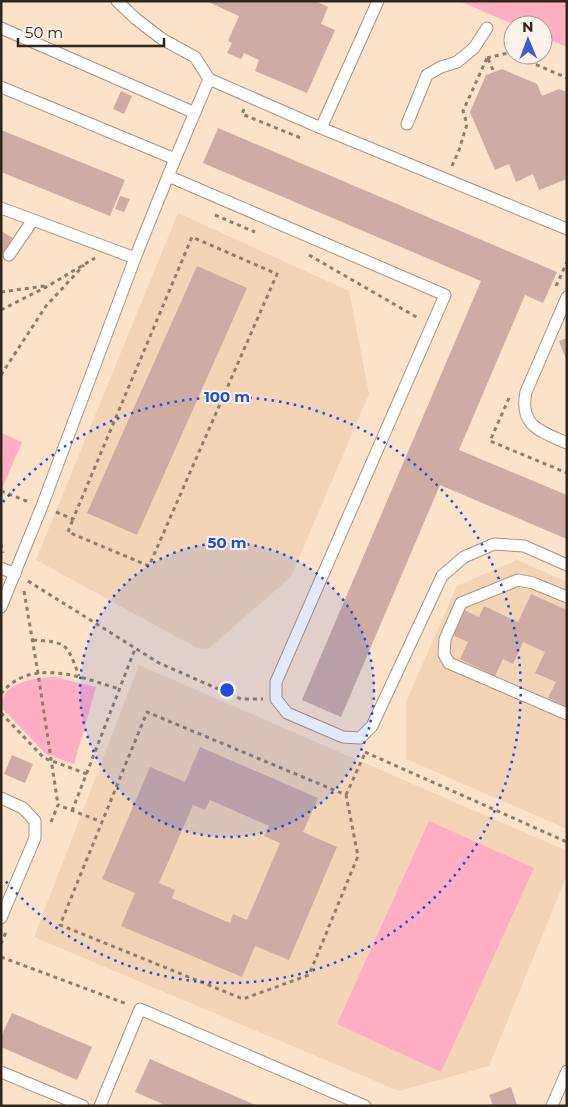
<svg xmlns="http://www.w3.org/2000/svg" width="568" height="1107" font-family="Montserrat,sans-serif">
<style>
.built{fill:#f3d4b6}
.green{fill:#ffaec3}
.building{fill:#cfaca3;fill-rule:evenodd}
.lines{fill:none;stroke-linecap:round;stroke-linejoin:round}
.service-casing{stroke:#ac947d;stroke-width:13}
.path{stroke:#8e7e6d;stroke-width:3;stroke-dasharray:4 4;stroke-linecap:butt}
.service{stroke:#fff;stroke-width:11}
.ring{fill:none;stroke:#1d4ed8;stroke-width:2.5;stroke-dasharray:2.5 5}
.centre{fill:#1d4ed8;stroke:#fcf2e8;stroke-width:2.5}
.ring-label{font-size:15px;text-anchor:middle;font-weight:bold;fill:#1d4ed8;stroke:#fcf2e8;stroke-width:4;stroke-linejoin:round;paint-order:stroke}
</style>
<rect width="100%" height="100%" fill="#fbe2c9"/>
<path class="built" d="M178 213 349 291 369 394 291 577 208 649 197 648 36 560Z
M517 560 567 582V829L406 759V702L457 586Z
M139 665 567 851V875L489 1066 399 1091 34 937Z"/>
<path class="green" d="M459 1H567V47L543 37V25H515Z
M1 433 22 442 1 491Z
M54 677 96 687 74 764 46 754 1 707C1 682 35 678 54 677Z
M429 821 534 868 441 1072 337 1024Z"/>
<path class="building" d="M206 1H315L328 7 321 24 335 30 307 93 255 71 259 60 244 53 241 59 227 53 232 43 228 41 239 16Z
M502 69 537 84 542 96 559 89 567 92V179L539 190 533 174 516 182 509 164 495 170 470 112 486 75Z
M121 91 132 96 124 114 113 109Z
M218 128 557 272 543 303 525 295 459 450 567 495V539L440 485 341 717 302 700 481 281 203 163Z
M1 130 125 180 110 216 1 172Z
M120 196 130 199 124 212 115 209Z
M1 231 13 238 1 256Z
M197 266 247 288 137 535 87 513Z
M567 338V362L559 341Z
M531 594 567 610V707L548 698 556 682 535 673 545 652 523 642 513 664 503 659 495 676 460 659 468 642 452 635 464 610 479 617 484 606 518 622Z
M200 747 318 798 303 832 337 847 289 960 255 946 242 977 121 926 135 893 102 879 150 767 185 782ZM210 800 269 826 264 836 280 843 247 920 233 914 230 923 172 898 175 890 159 883 193 805 205 810Z
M12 755 33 764 25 783 4 774Z
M12 1013 92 1047 77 1080 1 1047V1037Z
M150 1059 186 1075 258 1106H167L135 1092Z
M511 1087 517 1105 493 1106 489 1095Z"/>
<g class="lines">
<g class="service-casing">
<path id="service" d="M117 1 136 19 162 39 195 57 209 79 321 128 567 229
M1 28 195 113
M1 87 175 159
M407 124 427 75 441 67 457 62 474 48 487 28
M321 128 378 1
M168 176 445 295 276 682V699L287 713 343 737 360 738 372 726 442 576 464 557 494 544 524 546 567 565
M1 208 135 258
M9 255 33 220
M567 297 526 392C519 426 540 431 567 443
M1 568 15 574
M567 597 533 583 518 580 461 603 445 639 444 654 449 663 567 714
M1 607 42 506 135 258 168 176 209 79
M1 798 23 808 35 821V838L1 918
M1 1072 83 1106
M100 1106 140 1009 365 1106
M552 1106 567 1071"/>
</g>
<path class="path" d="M514 55 567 78
M487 58 508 53 513 55
M488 59 494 72
M244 109 242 114 303 139
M452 166 459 150 467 124 463 111 487 58
M215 215 255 232
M309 255 418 318
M556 286 567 262
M1 292 45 286
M1 310 48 286 95 258
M1 375 46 306 84 265
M509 398 490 441 567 473
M1 491 29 502
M56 512 73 519 192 237 277 274 149 566 68 532 73 519
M1 544 3 553
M28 581 159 663 241 699H263
M24 591 38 673 58 805
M33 640C68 642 67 644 79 676
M1 694C30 656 84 678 119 689
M1 713 44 758 87 774
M365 752 567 842
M346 795 365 753
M72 811 135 649
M51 822 58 805 102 822 60 925 243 999 309 975 358 856 346 795 147 712 102 822
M1 944 6 932
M1 957 127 1004"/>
<use href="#service" class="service"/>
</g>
<circle cx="227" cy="690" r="147" fill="#1d4ed8" fill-opacity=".12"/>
<g class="ring">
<circle cx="227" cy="690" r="147"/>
<path d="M3 502A293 293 0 1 1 3 878"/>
</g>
<circle cx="227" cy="690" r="8" class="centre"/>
<g class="ring-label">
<text x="227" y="402">100 m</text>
<text x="227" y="548">50 m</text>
</g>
<rect width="568" height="1107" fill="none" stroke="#2f261c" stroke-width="5"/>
<g transform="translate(528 40) rotate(359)"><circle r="24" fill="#fcf2e8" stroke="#aaa096"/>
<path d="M0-4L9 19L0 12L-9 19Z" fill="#3d5cce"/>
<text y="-8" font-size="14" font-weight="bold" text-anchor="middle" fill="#2f261c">N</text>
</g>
<path d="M18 38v8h146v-8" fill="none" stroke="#2f261c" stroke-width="2.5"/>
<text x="25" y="38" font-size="15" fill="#2f261c" stroke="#fcf2e8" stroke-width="4" paint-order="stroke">50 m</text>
</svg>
